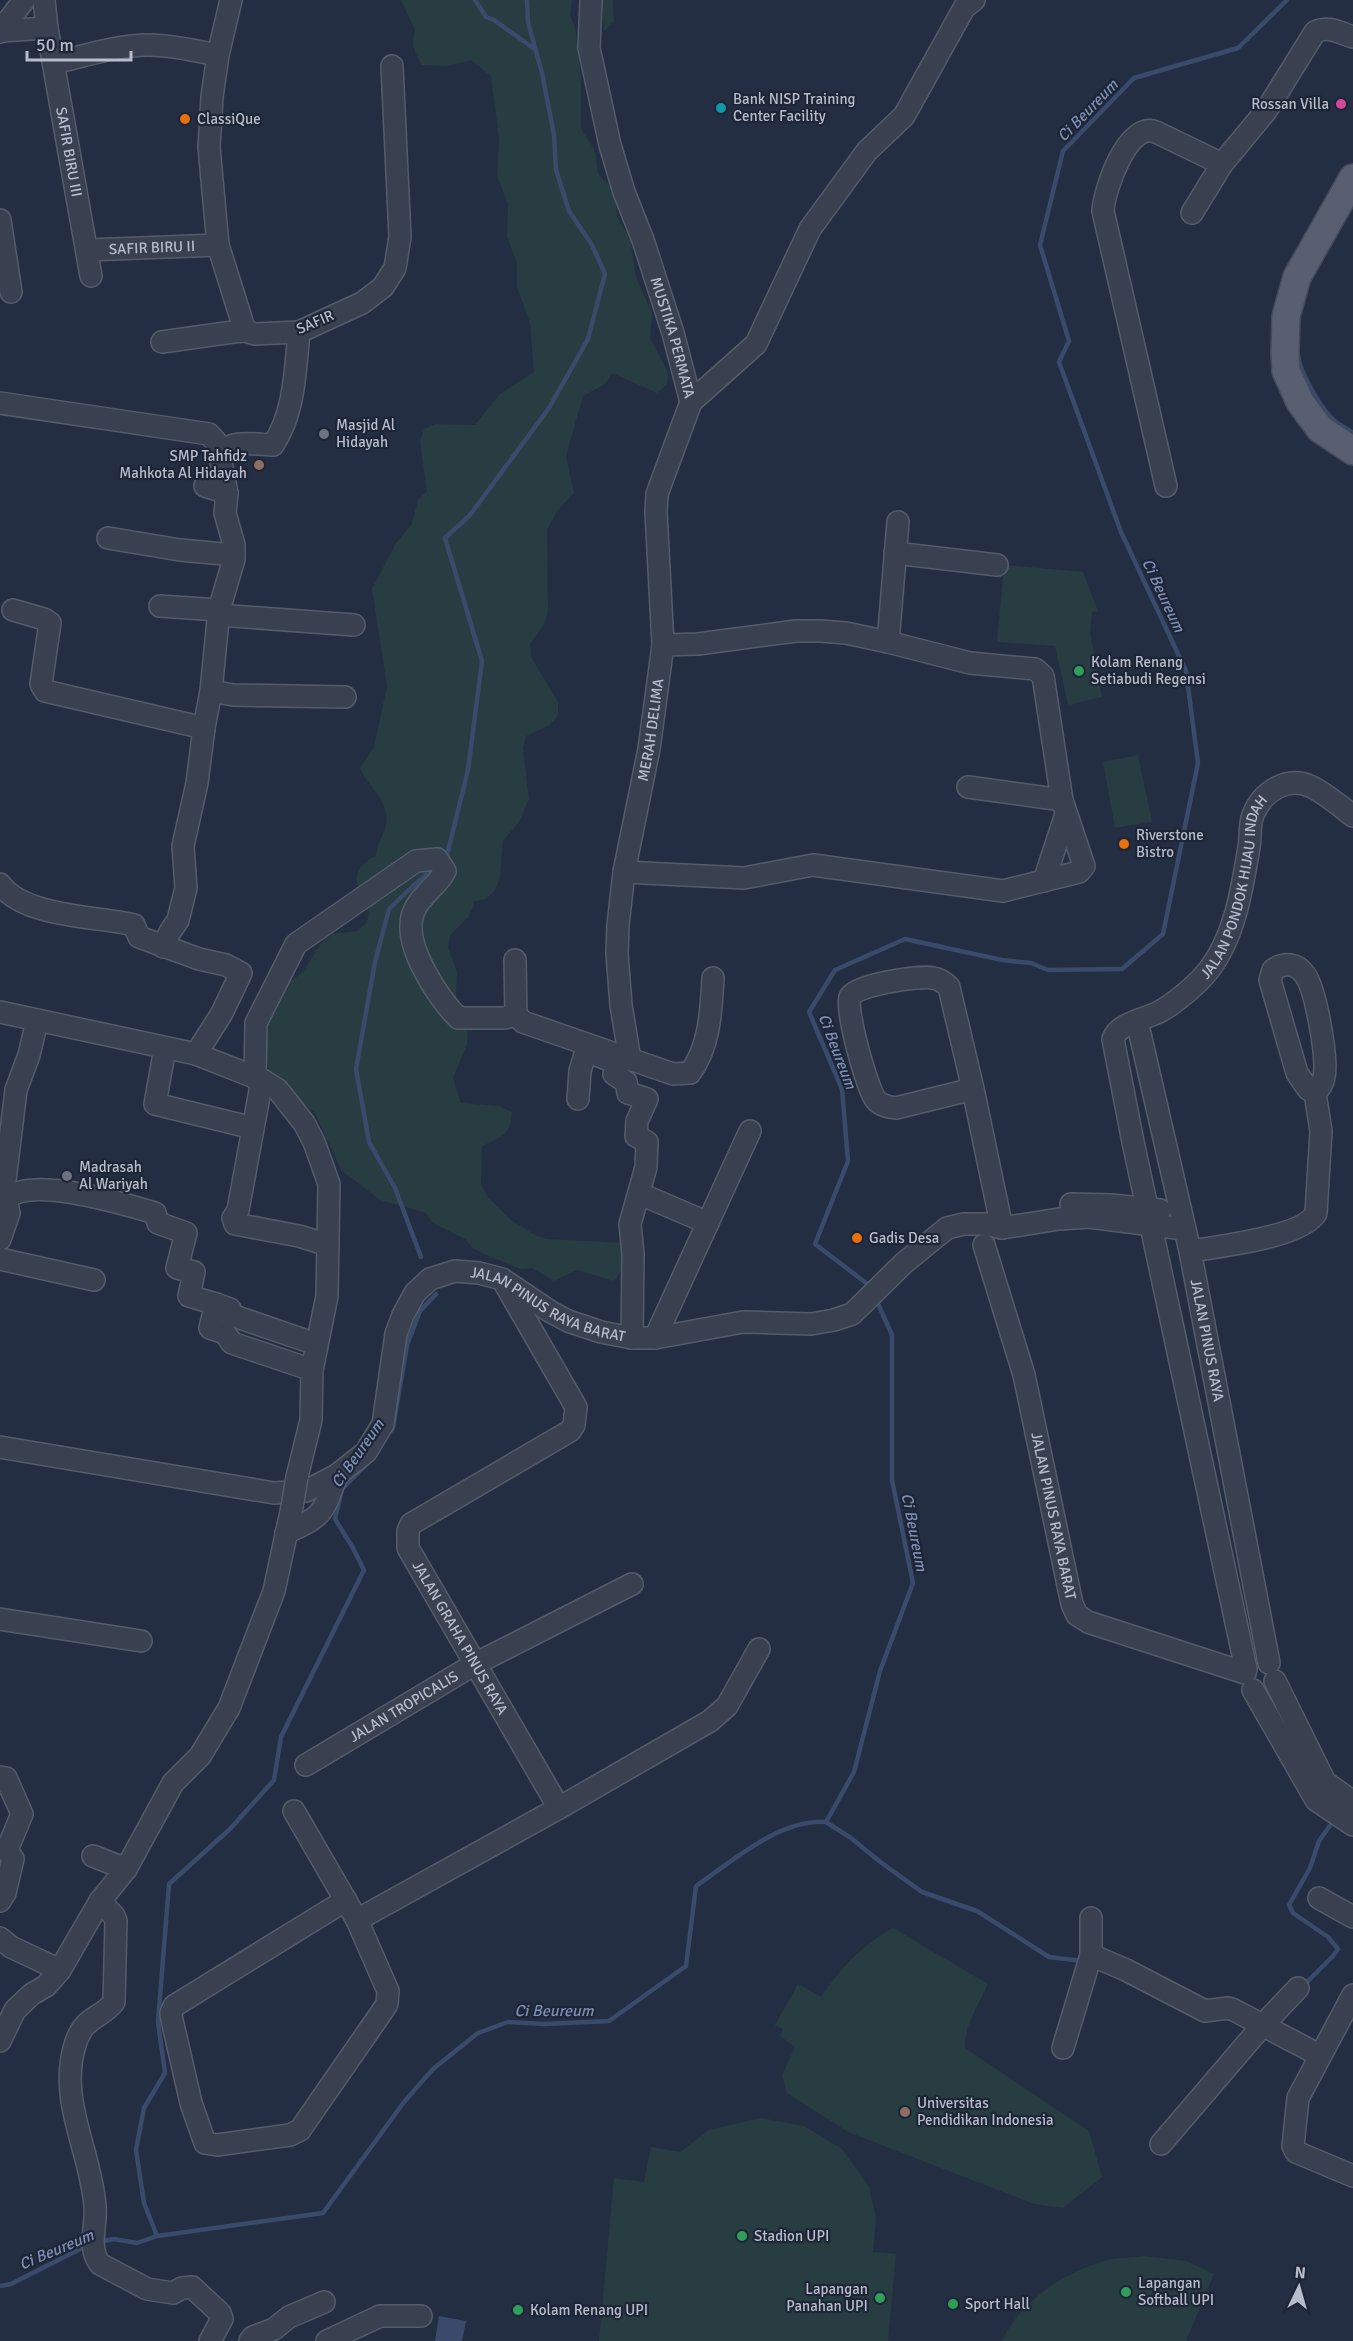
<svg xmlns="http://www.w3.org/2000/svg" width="1353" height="2341" font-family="Signika,sans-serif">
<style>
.green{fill:#273d42}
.water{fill:#394a6b}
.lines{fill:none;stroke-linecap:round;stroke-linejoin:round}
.stream{stroke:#394a6b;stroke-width:4.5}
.minor-casing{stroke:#545c6b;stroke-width:24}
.major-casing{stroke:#434a5a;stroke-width:30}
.minor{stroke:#394151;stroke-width:21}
.major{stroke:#575f71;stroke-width:27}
.minor-bridge-casing{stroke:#545c6b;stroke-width:24;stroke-linecap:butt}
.minor-bridge{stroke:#394151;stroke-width:21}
.hotel-dot{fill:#d1479c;stroke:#1e2536;stroke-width:2}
.culture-dot{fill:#0f9aa8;stroke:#1e2536;stroke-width:2}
.food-dot{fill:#e8710a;stroke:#1e2536;stroke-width:2}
.worship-dot{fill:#6b7280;stroke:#1e2536;stroke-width:2}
.education-dot{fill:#8d6e63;stroke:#1e2536;stroke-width:2}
.leisure-dot{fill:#2e9e5b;stroke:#1e2536;stroke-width:2}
.labels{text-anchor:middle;stroke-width:4.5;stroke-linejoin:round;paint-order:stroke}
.poi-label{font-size:15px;fill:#b6bccb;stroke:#1e2536;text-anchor:start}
.street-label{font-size:15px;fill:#b6bccb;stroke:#1e2536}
.water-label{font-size:16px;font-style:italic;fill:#7c8eb4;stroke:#1e2536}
</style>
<rect width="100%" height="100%" fill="#242e42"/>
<path class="green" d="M401 0H572L570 16 575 27 581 77V129L595 150 598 174 615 192 617 217 630 239 636 277 652 313 650 338 668 372 667 384 657 393 612 373 605 384 583 396 566 456 574 493 557 511 547 530 548 612 544 624 530 644 531 657 558 702V715L550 725 526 736 523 748 529 799 519 822 503 841 500 878 495 890 486 899 474 901V906L468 917 450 935 448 948 457 972 456 996 468 1019 467 1044 453 1078 461 1103 499 1106 512 1112C511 1135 501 1137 482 1146L481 1184 487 1196 511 1220 535 1235 547 1239 625 1243 633 1254 614 1281 577 1270 554 1281 532 1268 520 1269 484 1254 473 1248 465 1239 433 1223 426 1213 380 1200 341 1170 315 1113 277 1081 270 1071 265 1059 264 1047 273 997 281 987 302 973 322 942 332 934 357 931 367 922 369 910C355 889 348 868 376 856 376 843 385 835 386 824 390 801 368 787 360 768L374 747 387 686 372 589 396 543 412 524 418 500 427 491 420 441 424 429 435 424 475 425 500 394 534 372 530 323 517 287V263L507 237 508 204 497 176 499 138 491 76 471 60 447 66 422 65C414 52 411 44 415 30Z
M602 0H613L614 22 604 31Z
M1004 565 1083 572 1098 611 1092 612 1090 633 1102 697 1068 705 1055 646 997 642Z
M1138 755 1152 822 1115 828 1103 762Z
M893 1928 988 1984C980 2003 963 2027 965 2048L1089 2131 1102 2177 1063 2208 1034 2204 848 2132 787 2093 782 2075 795 2047 780 2036 783 2029 775 2025 798 1984 821 1997C842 1967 861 1946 893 1928Z
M760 2118 804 2126 842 2149 869 2187 876 2218 873 2252 896 2254 888 2341H599L614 2178 644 2182 651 2147 680 2152 709 2130Z
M1145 2256 1186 2261 1214 2274 1186 2341H1002C1020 2301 1066 2271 1108 2260 1119 2257 1133 2258 1145 2256Z"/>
<path class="water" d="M439 2316 466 2321 462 2341H435Z"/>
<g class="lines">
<path class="stream" d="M475 0 486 17 494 20 536 50
M1298 355C1300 373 1322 411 1336 422 1341 426 1348 429 1353 433
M446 859 468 770 482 661 445 538 470 515 549 408 588 339 605 274 592 245 569 211 556 170 554 135 542 73 528 22 527 0
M421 1257 395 1188 369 1142 356 1069 375 962 389 909 414 885 437 866
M870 1286 815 1244 848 1161 842 1089 809 1012 835 970 905 939 1002 960 1031 963 1048 970 1122 969 1163 934 1198 763 1186 671 1121 532 1059 362 1069 341 1040 245 1063 151 1134 78 1238 48 1287 0
M391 1431 393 1427 407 1345 420 1311 436 1294
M826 1822 851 1838 879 1861 922 1892 977 1911 1049 1957 1082 1961
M1303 1986 1333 1956 1338 1949 1328 1937 1293 1913 1289 1905 1310 1868 1319 1841 1331 1824
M157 2236 323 2213 404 2102 433 2069 478 2033 508 2022 544 2024 609 2021 686 1966 696 1886C733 1861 779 1819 826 1822L854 1772 880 1671 913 1583 892 1480V1335L876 1299
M99 2242 114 2239 137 2243 157 2236 144 2203 136 2150 144 2108 165 2073 158 2022 169 1884 230 1829 274 1780 281 1737 364 1570 353 1548 335 1519 342 1489 367 1464
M0 2286 11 2284 88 2245"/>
<g class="minor-casing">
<g id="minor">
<path id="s1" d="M44 0 47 28 91 276"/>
<path d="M231 0 218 55 212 97 209 147 218 245 245 331"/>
<path id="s2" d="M591 0 589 48 610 145 624 192 643 240 673 333 691 402"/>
<path d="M1 31 47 28"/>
<path d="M0 32 24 0"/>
<path d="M54 63C85 56 117 45 149 45 173 45 195 51 218 55"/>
<path d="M1192 213 1222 164"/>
<path d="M0 220 11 292"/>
<path id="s3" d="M88 250 218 245"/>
<path d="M162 342 233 332 245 331 255 334 299 332 362 303 383 287 395 268 400 237 392 66"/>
<path d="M0 403 209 434 216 442 219 452 227 493 225 513 234 545V559L219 610 211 691 204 728 197 783 183 846 186 888 178 920 170 932 163 947"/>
<path d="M219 452C235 440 253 444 273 445 295 412 295 371 299 332"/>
<path d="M205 486 227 493"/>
<path d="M1166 486 1103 211C1104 190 1128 120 1156 132L1222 164 1266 111 1315 32C1329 25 1340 33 1353 37"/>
<path d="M108 538 180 550 234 555"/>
<path d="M895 553 997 565"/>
<path d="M160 606 219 610"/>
<path d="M13 610 44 619 50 623 41 684 45 691 204 728"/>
<path d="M219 615 354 625"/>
<path d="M888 642 898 522"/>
<path d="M211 691 233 695 345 697"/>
<path d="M968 787 1062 800"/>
<path d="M624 872 744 878 813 865 1003 891 1079 872 1084 866 1062 800 1043 676 1035 669 970 663 888 642 846 633 820 631H796L698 644 663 645"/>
<path d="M1044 881 1066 814"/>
<path d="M0 884C24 917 95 916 134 925L139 937 199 959 226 965 241 973 222 1013 196 1054 262 1080 278 1090 304 1123 314 1142 329 1184 327 1296 312 1370 311 1420 297 1477"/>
<path d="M515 960 516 1015 523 1022 673 1074 690 1073C710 1046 711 1011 713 978"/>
<path d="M0 1012 196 1054"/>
<path id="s4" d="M1137 1021 1190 1251 1269 1663"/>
<path d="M165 1048 155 1104 253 1128"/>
<path d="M599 1056 617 1063 614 1074 626 1082 628 1093 647 1099 637 1121 636 1136 647 1142 646 1167 630 1224 633 1254 632 1338"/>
<path id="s5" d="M630 1060 621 1005 617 954 618 925 624 872 649 749 663 645 656 512 657 494 691 402 756 344 810 229 867 151 904 116 964 8 974 0"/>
<path d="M255 1078 256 1023 296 944 416 861 437 859 445 871C437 887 421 894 414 911 400 942 438 997 458 1018H505L516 1015"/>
<path d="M262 1080 238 1210 233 1218 235 1224 299 1236 328 1245"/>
<path d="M973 1089 896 1108C889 1107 881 1106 876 1100 867 1089 845 1009 850 997 854 985 921 975 933 978 940 979 944 982 949 987L973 1089 1002 1228"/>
<path d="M578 1099 580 1071 588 1045"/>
<path d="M0 1196 6 1199 9 1213 0 1239"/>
<path d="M645 1196 708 1223"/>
<path d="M3 1197 16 1090 29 1055 37 1021"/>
<path d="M6 1199C32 1175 123 1204 155 1213L158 1223 186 1233 177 1268 194 1272 189 1296 216 1304 210 1328 225 1333 232 1343 312 1370"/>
<path d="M1071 1204 1111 1205 1160 1210"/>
<path id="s6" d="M984 1245 1024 1375 1072 1604 1077 1615 1088 1622 1245 1673"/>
<path d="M1190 1251C1216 1247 1304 1237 1316 1213L1321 1131 1315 1093 1308 1089 1297 1073 1270 980 1273 970C1284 962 1297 963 1305 975 1316 990 1328 1059 1324 1077 1323 1084 1320 1088 1315 1093"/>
<path d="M0 1259 94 1280"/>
<path id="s7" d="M505 1284 576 1407 574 1425 570 1431 411 1524 408 1531V1548L559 1808"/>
<path d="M216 1304 230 1309 231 1314 240 1318 316 1344"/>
<path d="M655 1338 750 1131"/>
<path id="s8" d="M0 1447 274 1493 306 1491 337 1475 366 1452 383 1424 396 1334 403 1315 415 1293 430 1279 455 1271 479 1273 502 1279 551 1312 568 1321 601 1332 632 1338H655L743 1322 811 1324 834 1320 852 1314 904 1263 947 1228 964 1224H986L1002 1228 1059 1219 1089 1217 1184 1229"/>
<path d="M286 1533C324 1516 323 1513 337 1475"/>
<path d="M0 1619 141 1641"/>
<path id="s9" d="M1246 1669 1133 1142 1113 1039C1118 1023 1146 1019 1159 1012 1174 1004 1198 984 1208 971 1235 937 1242 889 1249 847 1251 837 1249 824 1253 815 1262 792 1287 775 1312 787 1326 794 1340 806 1353 816"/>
<path d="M1275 1681 1325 1782 1353 1802"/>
<path d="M1253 1690 1316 1800 1353 1825"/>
<path id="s10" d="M306 1765 475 1664 632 1584"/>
<path d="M0 1777 6 1778 22 1814 7 1850 13 1859 5 1893 0 1901"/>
<path d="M294 1811 357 1920 388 1991 387 2004 379 2016 300 2130 290 2135 217 2145 205 2143 191 2103 172 2020 171 2013 174 2006 346 1900"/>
<path d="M93 1856 126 1869"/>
<path d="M1319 1898 1353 1917"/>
<path d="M100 1901 114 1916 116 1921 114 2002C100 2020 84 2015 75 2045 58 2100 91 2152 95 2206 97 2225 87 2248 100 2264L147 2289 173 2293 182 2288 192 2287 220 2313 222 2319 210 2341"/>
<path d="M357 1920 559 1808 710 1721 727 1706 759 1649"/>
<path d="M0 1938 11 1947 60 1970"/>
<path d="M1091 1955 1126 1970 1205 2011 1228 2008 1234 2010 1319 2055"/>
<path d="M1353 1995 1298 2098 1293 2146 1296 2152 1353 2176"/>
<path d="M0 2041 15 2010 32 1994 46 1986 60 1970 100 1901 126 1869 173 1783 200 1756 229 1708 274 1591 292 1507"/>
<path d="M1063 2048 1091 1955V1918"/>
<path d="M1161 2144 1262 2026 1298 1988"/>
<path d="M250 2341 253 2337 274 2329 289 2317 324 2302"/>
<path d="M327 2341 380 2316H421"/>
</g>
</g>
<g class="major-casing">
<path id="major" d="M1353 178 1297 277 1286 316 1285 354 1286 371 1300 402 1320 429 1353 451"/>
</g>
<use href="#minor" class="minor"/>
<use href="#major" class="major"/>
<g class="minor-bridge-casing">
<path id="minor-bridge" d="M292 1507 297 1477"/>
</g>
<use href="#minor-bridge" class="minor-bridge"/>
</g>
<circle class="hotel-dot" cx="1341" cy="104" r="6"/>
<circle class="culture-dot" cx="721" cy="108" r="6"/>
<g class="food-dot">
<circle cx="185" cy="119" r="6"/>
<circle cx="1124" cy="844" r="6"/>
<circle cx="857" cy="1238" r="6"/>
</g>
<g class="worship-dot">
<circle cx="324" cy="434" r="6"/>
<circle cx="67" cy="1176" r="6"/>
</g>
<g class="education-dot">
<circle cx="259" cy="465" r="6"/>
<circle cx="905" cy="2112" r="6"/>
</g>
<g class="leisure-dot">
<circle cx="1079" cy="671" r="6"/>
<circle cx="742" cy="2236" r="6"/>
<circle cx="1126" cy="2292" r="6"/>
<circle cx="880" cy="2298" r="6"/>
<circle cx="953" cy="2304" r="6"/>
<circle cx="518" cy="2310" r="6"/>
</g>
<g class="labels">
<g class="poi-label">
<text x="733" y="104">Bank NISP Training<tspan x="733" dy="17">Center Facility</tspan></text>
<text x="1329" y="109" text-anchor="end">Rossan Villa</text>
<text x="197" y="124">ClassiQue</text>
<text x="336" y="430">Masjid Al<tspan x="336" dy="17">Hidayah</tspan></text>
<text x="247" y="461" text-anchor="end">SMP Tahfidz<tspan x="247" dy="17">Mahkota Al Hidayah</tspan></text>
<text x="1091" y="667">Kolam Renang<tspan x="1091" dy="17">Setiabudi Regensi</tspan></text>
<text x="1136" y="840">Riverstone<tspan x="1136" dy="17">Bistro</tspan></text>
<text x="79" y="1172">Madrasah<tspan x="79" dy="17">Al Wariyah</tspan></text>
<text x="869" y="1243">Gadis Desa</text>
<text x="917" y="2108">Universitas<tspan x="917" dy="17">Pendidikan Indonesia</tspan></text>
<text x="754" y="2241">Stadion UPI</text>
<text x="1138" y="2288">Lapangan<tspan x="1138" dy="17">Softball UPI</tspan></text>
<text x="868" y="2294" text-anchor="end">Lapangan<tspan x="868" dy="17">Panahan UPI</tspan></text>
<text x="965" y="2309">Sport Hall</text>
<text x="530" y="2315">Kolam Renang UPI</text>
</g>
<g class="street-label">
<text dy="5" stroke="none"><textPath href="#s1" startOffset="154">SAFIR BIRU III</textPath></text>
<text dy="5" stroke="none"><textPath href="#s3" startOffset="64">SAFIR BIRU II</textPath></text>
<text transform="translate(315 322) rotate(-23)" y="5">SAFIR</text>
<text dy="5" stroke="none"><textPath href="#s2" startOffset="350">MUSTIKA PERMATA</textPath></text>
<text dy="5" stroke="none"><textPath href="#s5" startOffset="334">MERAH DELIMA</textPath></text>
<text dy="5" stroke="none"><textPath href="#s9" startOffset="852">JALAN PONDOK HIJAU INDAH</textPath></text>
<text dy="5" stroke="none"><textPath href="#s8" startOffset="698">JALAN PINUS RAYA BARAT</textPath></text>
<text dy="5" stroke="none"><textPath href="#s4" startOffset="327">JALAN PINUS RAYA</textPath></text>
<text dy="5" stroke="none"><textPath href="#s6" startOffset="280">JALAN PINUS RAYA BARAT</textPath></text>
<text dy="5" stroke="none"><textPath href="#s7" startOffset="480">JALAN GRAHA PINUS RAYA</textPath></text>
<text dy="5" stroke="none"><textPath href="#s10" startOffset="114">JALAN TROPICALIS</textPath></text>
</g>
<g class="water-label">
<text transform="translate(1087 110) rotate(-46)" y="6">Ci Beureum</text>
<text transform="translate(1164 595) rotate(65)" y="6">Ci Beureum</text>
<text transform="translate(838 1051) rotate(69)" y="6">Ci Beureum</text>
<text transform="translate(357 1453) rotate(-55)" y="6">Ci Beureum</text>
<text transform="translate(915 1532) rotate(79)" y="6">Ci Beureum</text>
<text x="554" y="2016">Ci Beureum</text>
<text transform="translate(56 2249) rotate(-23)" y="6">Ci Beureum</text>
</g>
</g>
<g transform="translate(1299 2287) rotate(5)" stroke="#1e2536" stroke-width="4.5" paint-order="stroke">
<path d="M0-4.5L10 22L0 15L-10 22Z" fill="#b6bccb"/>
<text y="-9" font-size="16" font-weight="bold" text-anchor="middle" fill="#b6bccb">N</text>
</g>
<path d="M27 51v9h104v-9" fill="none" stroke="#b6bccb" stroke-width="3"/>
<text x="36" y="51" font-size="18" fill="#b6bccb" stroke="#1e2536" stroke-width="4.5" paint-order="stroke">50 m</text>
</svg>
